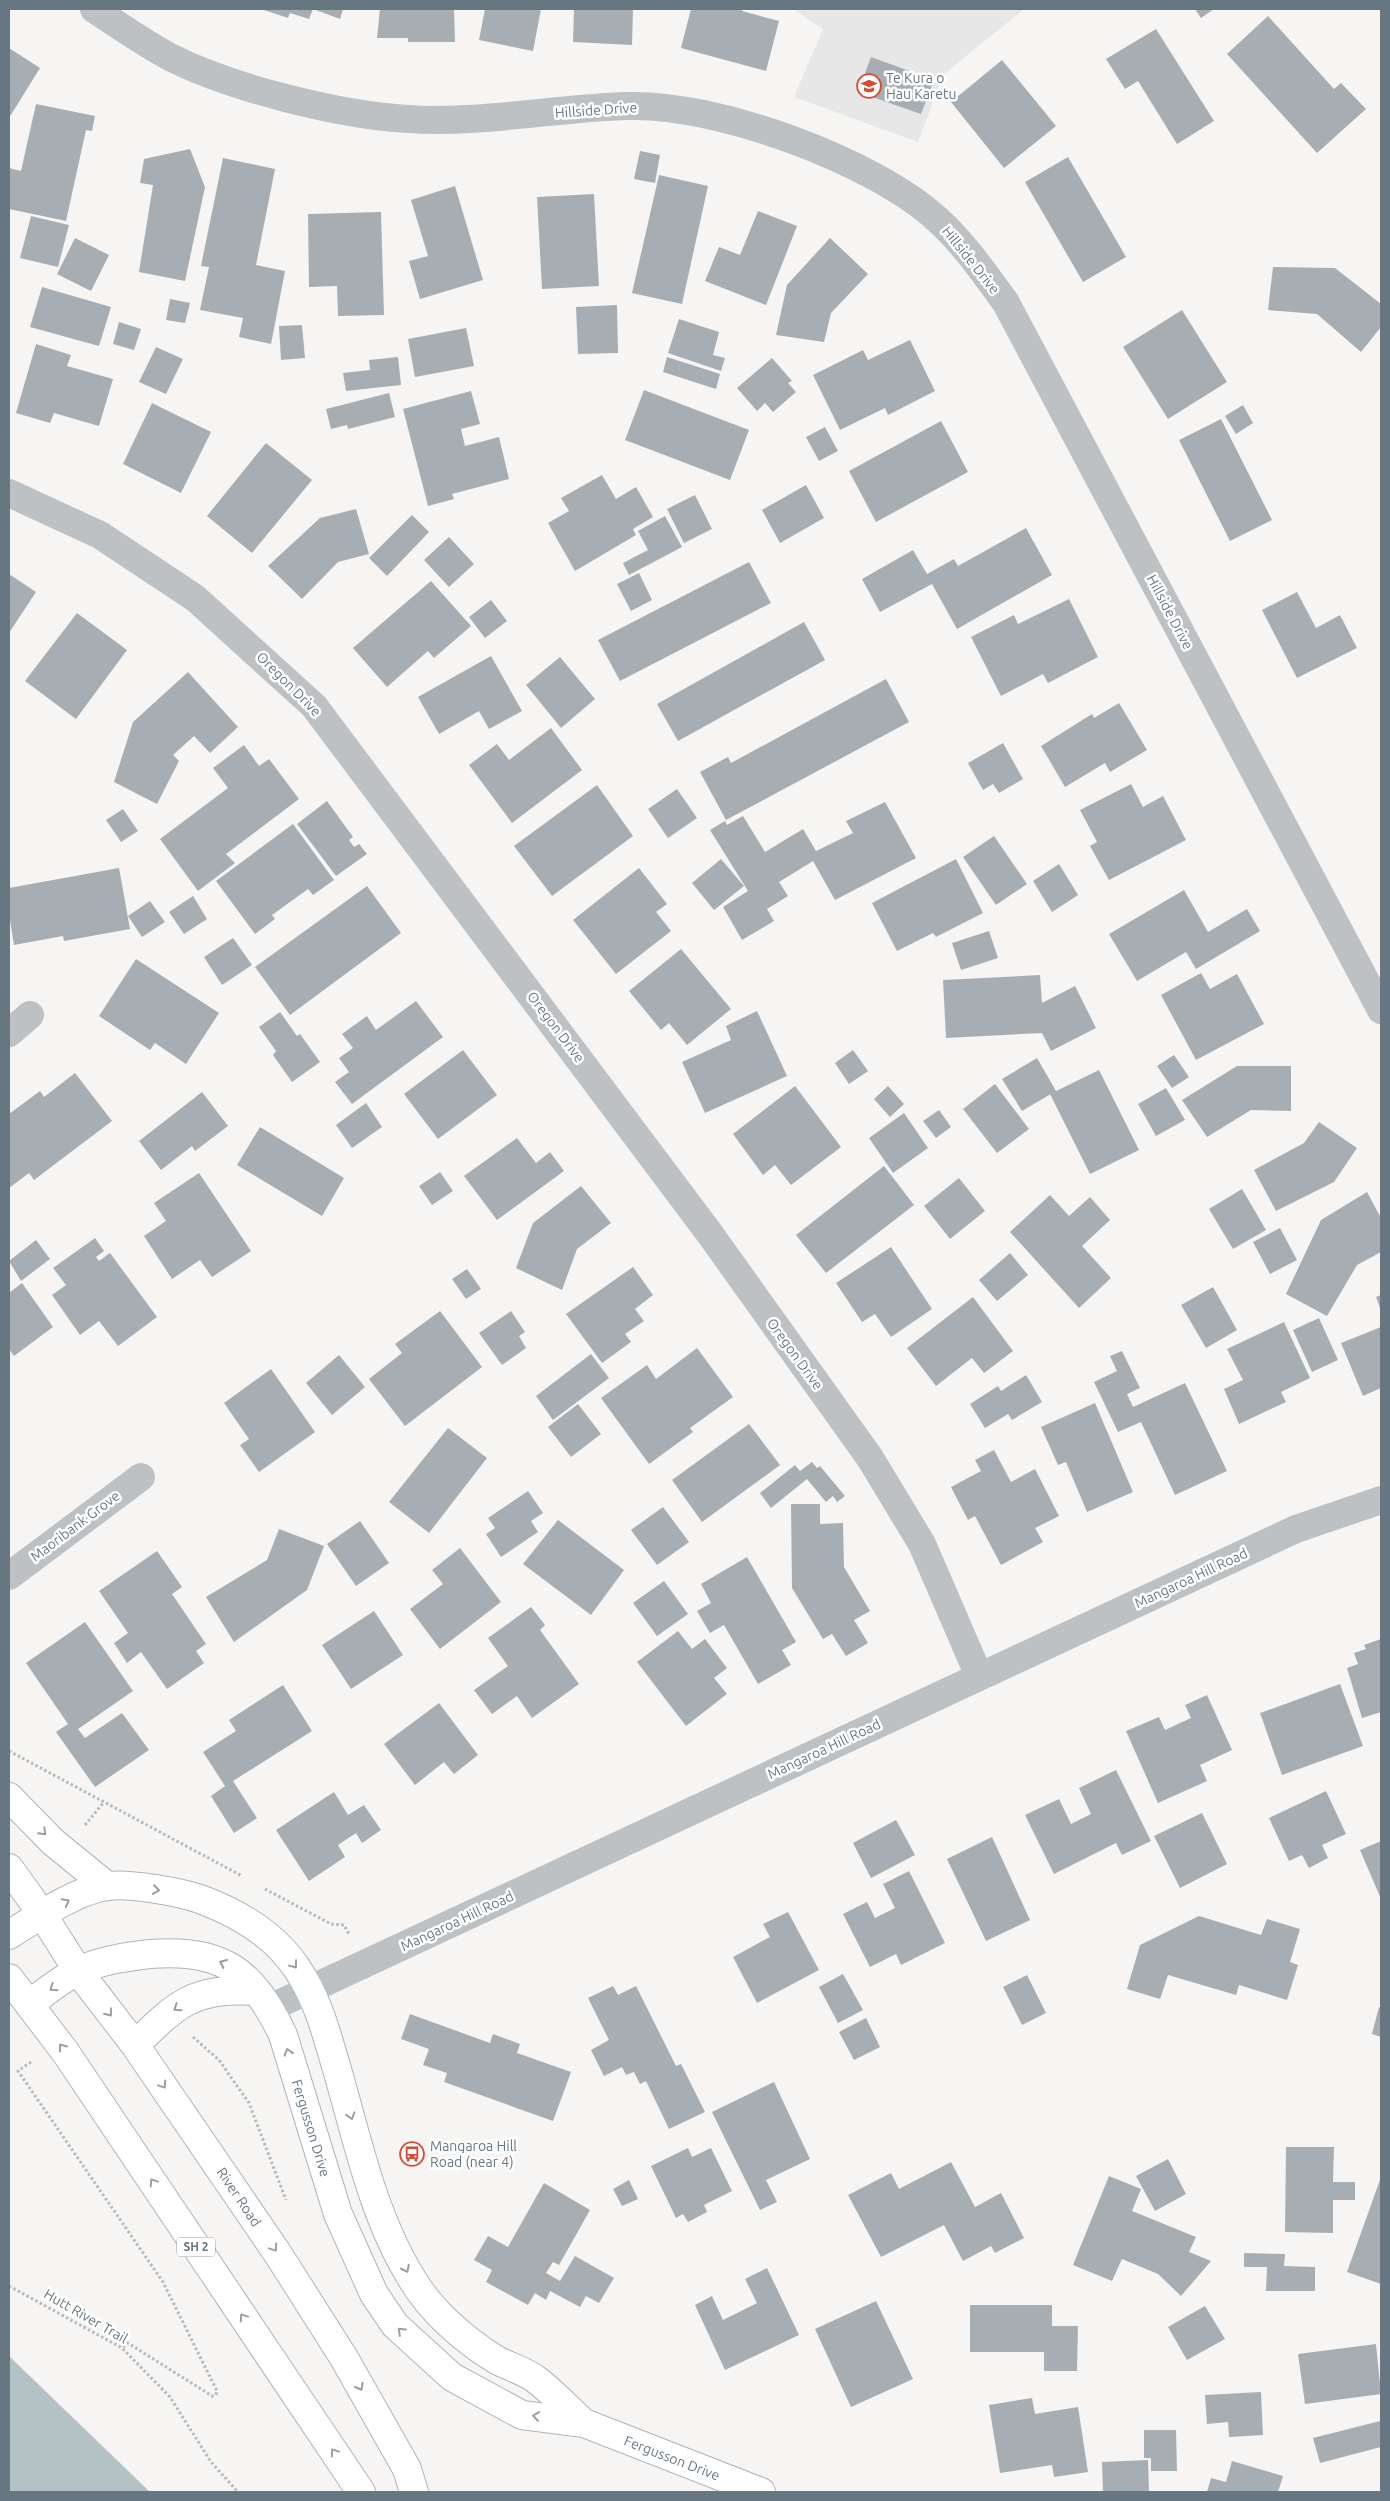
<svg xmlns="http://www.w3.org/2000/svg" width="1390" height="2501" font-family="Ubuntu,sans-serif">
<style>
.built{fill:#e6e7e6}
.water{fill:#b5c2c5}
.building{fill:#a7aeb3}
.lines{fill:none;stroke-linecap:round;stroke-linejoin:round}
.major-casing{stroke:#b0b5b8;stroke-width:30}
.highway-casing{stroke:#b0b4b7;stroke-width:30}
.path{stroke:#b7babc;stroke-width:3;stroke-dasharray:2.5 2.5;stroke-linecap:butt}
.minor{stroke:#bdc1c4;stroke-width:28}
.major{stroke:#fff;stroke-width:28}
.highway{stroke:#fff;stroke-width:28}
.oneway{stroke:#95a0a7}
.labels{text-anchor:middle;stroke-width:5;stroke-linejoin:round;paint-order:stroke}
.shield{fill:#fff;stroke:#95a0a7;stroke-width:1}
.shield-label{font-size:12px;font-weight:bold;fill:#677781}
.poi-label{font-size:14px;fill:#677781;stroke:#fff;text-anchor:start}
.street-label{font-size:14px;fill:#677781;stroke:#fff}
</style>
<rect width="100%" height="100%" fill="#f6f5f3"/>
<path class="built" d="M793 9H1024L943 75 918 142 794 97 823 29Z"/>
<path class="water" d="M9 2356 150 2492H9Z"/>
<path class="building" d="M261 9H343L340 19 313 9 309 19 290 13 288 18Z
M380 9H454L455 42H408V38H377Z
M485 9H541L533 51 479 40Z
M574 9H633L632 45 573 42Z
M691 9H743L742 11 779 21 766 71 681 48Z
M1195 9H1214L1201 18Z
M1268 16 1334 89 1341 83 1366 109 1317 153 1227 54Z
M1156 29 1214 121 1177 144 1138 81 1125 89 1106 59Z
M9 48 40 68 9 118Z
M871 57 934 80 921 114 858 92Z
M1002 60 1056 126 1004 168 951 102Z
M36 104 95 116 92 131 86 130 66 221 9 209V168L21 171Z
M190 149 205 187 185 281 139 272 153 185 140 183 144 159Z
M640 151 660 155 655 183 634 179Z
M1068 157 1126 257 1083 282 1025 182Z
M223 158 275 169 256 265 285 271 271 344 239 337 243 318 200 310 209 267 201 266Z
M659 175 708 186 682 304 632 293Z
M455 186 483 280 420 299 409 261 428 256 411 200Z
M594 194 599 286 542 289 537 197Z
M758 211 797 226 766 305 705 281 719 247 740 255Z
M381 212 384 315 338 316 337 286 309 287 308 214Z
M31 216 69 225 58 267 20 258Z
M75 238 109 255 91 291 57 274Z
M830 238 868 274 831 313 824 342 776 335 787 285Z
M1273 267 1335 268 1381 304V327L1361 352 1317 314 1268 310Z
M42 287 111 307 99 346 30 327Z
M170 299 190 303 185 323 166 320Z
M617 305 618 353 578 354 576 307Z
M1182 310 1227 382 1168 419 1123 347Z
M679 319 719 332 713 355 725 358 721 371 668 353Z
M119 322 141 329 134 350 113 344Z
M302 325 305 358 281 360 279 326Z
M466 328 474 366 415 377 408 339Z
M910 340 935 391 888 415 885 408 840 430 813 375 863 350 868 360Z
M36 344 71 355 67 366 113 379 99 426 54 413 50 423 16 413Z
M156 347 183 359 166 394 139 382Z
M398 357 401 385 346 391 343 373 370 370 369 360Z
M667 357 720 374 716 389 663 372Z
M772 358 792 381 788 383 796 392 773 412 765 403 757 411 737 388Z
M644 390 749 430 730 480 625 440Z
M471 391 480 424 461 429 465 446 499 437 509 479 452 494 454 499 428 506 403 409Z
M389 393 395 417 348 429 347 425 331 429 326 409Z
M152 403 211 432 181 493 123 464Z
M1243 405 1253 423 1236 434 1225 416Z
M1221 419 1272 520 1230 541 1179 440Z
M941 421 968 472 876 522 849 471Z
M825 427 838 451 819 461 806 437Z
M266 443 312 480 252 553 207 516Z
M602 475 616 499 636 487 653 517 633 529 636 535 575 571 548 523 569 511 561 498Z
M806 485 824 518 780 543 762 510Z
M695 495 712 529 684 543 667 509Z
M356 509 369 554 338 562 302 599 268 566 320 518Z
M412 515 429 532 387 576 369 558Z
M665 516 682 547 629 575 623 563 648 550 638 531Z
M1026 528 1052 575 957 629 932 584 880 612 862 579 913 550 927 574 954 559 958 566Z
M449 537 474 564 449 587 424 560Z
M749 562 771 603 620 681 598 640Z
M639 573 652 600 631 611 617 584Z
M9 574 36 592 9 633Z
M431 581 471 626 434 658 428 651 387 687 353 648Z
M1297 592 1316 628 1340 615 1357 648 1297 678 1262 610Z
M1069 599 1098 657 1048 683 1043 674 1001 696 971 637 1014 615 1018 624Z
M491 600 507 621 485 638 469 617Z
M77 613 127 650 76 719 25 681Z
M804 622 825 660 678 741 657 704Z
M491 656 522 711 489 729 479 711 439 734 418 697Z
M560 657 595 699 561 728 526 685Z
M188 672 238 727 210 753 194 736 173 755 179 761 157 804 114 782 133 722Z
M886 679 909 722 726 820 700 772 728 757 731 763Z
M1119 703 1147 750 1110 772 1105 763 1065 787 1041 746 1092 714 1094 718Z
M551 728 582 770 512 823 469 765 497 744 509 760Z
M1003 743 1023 779 999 793 993 784 983 790 968 763Z
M244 745 259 766 269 759 299 799 226 854 235 863 198 891 160 839 228 788 213 768Z
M1131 784 1143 807 1163 796 1186 840 1109 880 1090 846 1097 842 1080 810Z
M597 785 633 836 552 896 514 846Z
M677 789 697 818 668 838 648 809Z
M327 801 353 837 349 840 354 847 359 844 367 854 336 876 297 824Z
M885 802 916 858 835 900 813 861 779 882 788 896 767 909 774 921 742 940 723 907 748 891 710 830 725 821 727 825 743 816 765 852 803 829 816 851 853 833 846 821Z
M123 809 138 831 121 842 106 820Z
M293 824 334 880 313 895 308 889 272 915 275 919 255 934 216 881Z
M994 836 1027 884 996 905 963 857Z
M721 859 744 886 714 910 692 883Z
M956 859 983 913 936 937 933 933 897 951 872 903Z
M1059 864 1078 895 1052 912 1033 881Z
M119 868 130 929 64 941 63 936 14 945 9 914V888Z
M639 868 667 904 656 912 671 931 616 974 573 920Z
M367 886 401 933 290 1015 255 967Z
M1184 890 1208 932 1247 909 1260 931 1196 969 1186 952 1137 981 1109 934Z
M193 896 207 919 184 934 169 912Z
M150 901 165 922 142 937 128 916Z
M989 931 998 958 961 970 952 943Z
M233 938 252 965 222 985 204 957Z
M681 949 731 1009 687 1045 669 1023 661 1030 629 991Z
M136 959 219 1013 186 1064 155 1043 150 1050 99 1016Z
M1201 973 1210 989 1237 974 1264 1024 1196 1060 1161 995Z
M1040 975 1042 1003 1075 986 1096 1028 1051 1051 1042 1033 946 1038 943 980Z
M416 1001 443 1037 352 1104 335 1082 349 1072 339 1058 353 1048 342 1034 367 1016 376 1030Z
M757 1011 787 1076 705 1113 682 1062 731 1040 726 1026Z
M280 1012 297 1036 300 1034 320 1062 292 1082 273 1055 276 1051 259 1027Z
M463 1050 497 1095 438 1139 404 1094Z
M853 1050 868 1071 849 1084 835 1063Z
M1174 1055 1189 1077 1172 1088 1157 1066Z
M1037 1058 1056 1091 1022 1111 1002 1079Z
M1237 1066H1291V1111L1251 1110 1207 1137 1182 1100Z
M1099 1070 1139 1150 1090 1174 1050 1094Z
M75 1073 112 1121 34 1180 29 1173 9 1188V1114L40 1091 44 1097Z
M995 1084 1029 1129 997 1153 963 1109Z
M795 1086 841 1147 791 1185 775 1165 763 1175 733 1134Z
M888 1086 904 1104 890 1117 874 1099Z
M1166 1088 1185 1120 1156 1136 1138 1104Z
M202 1092 228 1126 195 1151 192 1146 161 1170 139 1141Z
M366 1103 382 1127 352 1148 336 1125Z
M939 1110 951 1127 936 1138 923 1121Z
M904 1113 928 1148 893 1173 869 1138Z
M1319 1122 1357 1148 1334 1182 1276 1211 1254 1170 1304 1143Z
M260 1127 344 1178 322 1216 237 1165Z
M517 1138 536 1163 550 1152 564 1171 497 1220 464 1176Z
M884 1166 914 1205 826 1273 796 1235Z
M440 1172 453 1191 432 1205 419 1186Z
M199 1173 251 1251 212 1277 200 1260 172 1279 144 1236 166 1221 154 1203Z
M959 1178 985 1211 950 1239 924 1206Z
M581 1186 611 1223 577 1249 562 1290 516 1268 533 1223Z
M1242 1189 1266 1230 1233 1249 1209 1209Z
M1367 1192 1381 1218V1252L1357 1265 1327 1316 1286 1294 1321 1220Z
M1050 1195 1069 1216 1090 1197 1110 1220 1082 1246 1111 1278 1079 1308 1010 1232Z
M1280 1228 1297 1260 1270 1274 1253 1242Z
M95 1238 104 1251 96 1257 99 1261 110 1253 157 1317 118 1346 99 1321 80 1335 52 1295 66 1285 53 1268Z
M36 1240 50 1259 21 1281 9 1261Z
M891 1247 932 1309 891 1337 875 1314 862 1322 836 1283Z
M1010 1253 1028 1275 997 1301 979 1280Z
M633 1267 653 1295 635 1309 644 1321 625 1334 631 1342 602 1363 566 1314Z
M467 1269 481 1289 466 1299 452 1279Z
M22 1283 53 1327 14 1356 9 1349V1293Z
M1213 1287 1237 1330 1206 1348 1181 1305Z
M1381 1295V1311L1376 1297Z
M973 1297 1013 1351 984 1373 972 1358 936 1386 907 1348Z
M440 1311 482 1367 405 1426 369 1379 402 1353 395 1344Z
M511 1311 525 1332 519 1336 526 1348 502 1365 479 1333Z
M1319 1318 1338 1360 1312 1372 1293 1330Z
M1284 1322 1310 1378 1281 1392 1286 1402 1239 1424 1224 1389 1243 1380 1227 1349Z
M1381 1327V1388L1363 1396 1341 1343Z
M697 1348 733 1397 690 1428 693 1432 649 1464 601 1398 647 1365 656 1379Z
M1122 1351 1140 1388 1127 1394 1133 1407 1185 1383 1227 1471 1175 1495 1141 1422 1118 1432 1094 1382 1117 1371 1110 1356Z
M591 1354 609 1378 553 1420 536 1396Z
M339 1355 365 1387 332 1415 306 1383Z
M271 1369 315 1432 259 1472 240 1445 249 1439 224 1403Z
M1026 1375 1042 1402 1012 1420 1008 1414 985 1428 970 1404 998 1386 1001 1391Z
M1095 1403 1133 1492 1087 1512 1066 1462 1058 1465 1041 1427Z
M578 1404 601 1434 571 1457 548 1427Z
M749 1424 780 1465 702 1522 672 1480Z
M448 1428 487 1458 429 1533 389 1502Z
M994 1450 1011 1482 1035 1469 1059 1516 1035 1528 1043 1542 1001 1565 975 1516 968 1520 951 1487 981 1471 975 1460Z
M812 1462 817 1468 820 1466 845 1496 837 1502 833 1496 826 1502 807 1479 771 1508 760 1493 795 1465 800 1471Z
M528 1491 543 1513 531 1521 538 1532 501 1557 486 1534 495 1528 488 1518Z
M791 1504H820V1524L843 1523 844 1567 870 1611 854 1620 868 1643 846 1656 832 1634 823 1639 792 1588Z
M663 1507 689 1542 657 1565 631 1530Z
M558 1520 624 1570 591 1615 523 1564Z
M360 1521 389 1563 356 1586 327 1544Z
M279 1529 324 1546 307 1590 234 1642 206 1597 267 1560Z
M460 1548 501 1602 440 1649 410 1609 443 1584 432 1570Z
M157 1551 182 1587 172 1594 206 1644 196 1651 204 1663 167 1689 141 1652 127 1663 114 1643 128 1633 99 1591Z
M747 1557 796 1642 782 1650 791 1665 758 1684 724 1625 710 1633 697 1611 711 1603 701 1584Z
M664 1581 688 1614 657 1636 633 1603Z
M531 1607 545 1625 540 1630 579 1684 532 1718 517 1696 492 1714 474 1690 508 1666 488 1638Z
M374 1611 403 1655 351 1689 322 1645Z
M85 1622 133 1691 78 1729 85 1738 122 1713 149 1750 95 1787 56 1732 68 1724 26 1663Z
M678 1631 692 1649 705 1639 727 1668 714 1678 727 1694 686 1726 637 1662Z
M1381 1639V1712L1362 1718 1347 1668 1358 1664 1354 1653 1366 1649 1364 1645Z
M1340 1684 1363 1746 1282 1775 1260 1713Z
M283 1685 312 1731 233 1781 257 1818 234 1833 211 1796 225 1786 203 1752 236 1731 229 1720Z
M1207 1695 1232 1750 1200 1765 1207 1781 1158 1803 1126 1731 1159 1717 1165 1730 1191 1718 1185 1705Z
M439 1703 478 1755 454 1774 444 1762 415 1785 384 1744Z
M1116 1770 1151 1841 1122 1855 1116 1843 1054 1874 1025 1815 1059 1799 1071 1824 1091 1814 1079 1788Z
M1326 1791 1346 1834 1322 1845 1328 1858 1309 1868 1302 1855 1289 1861 1269 1818Z
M334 1792 348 1815 364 1805 381 1830 362 1843 356 1833 338 1845 345 1857 309 1881 276 1830Z
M1202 1813 1227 1864 1180 1888 1154 1836Z
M896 1820 915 1855 871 1878 853 1843Z
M992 1837 1030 1920 986 1941 947 1859Z
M1381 1841V1899L1360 1850Z
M909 1871 945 1943 901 1965 896 1954 870 1967 843 1914 867 1902 875 1918 895 1908 883 1884Z
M788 1912 819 1970 757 2003 733 1957 770 1937 763 1924Z
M1199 1916 1261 1935 1267 1919 1300 1929 1290 1962 1298 1965 1287 2000 1239 1985 1236 1995 1168 1975 1160 1999 1127 1989 1140 1945Z
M843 1974 863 2010 838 2023 819 1987Z
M1027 1975 1046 2013 1022 2025 1003 1987Z
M613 1986 618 1995 636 1986 676 2066 681 2064 705 2112 669 2129 646 2081 640 2084 634 2072 626 2075 622 2067 604 2076 591 2050 609 2040 588 1998Z
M1379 2007 1381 2008V2037L1372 2034Z
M410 2014 490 2043 493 2034 520 2044 517 2053 571 2072 553 2121 444 2082 447 2073 423 2065 429 2049 401 2039Z
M866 2018 880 2047 854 2060 839 2032Z
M774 2082 810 2159 766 2180 777 2202 760 2210 712 2112Z
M1286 2147H1334L1333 2182H1355V2200H1333V2233L1285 2232Z
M688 2148 692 2157 711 2148 732 2191 704 2205 707 2212 688 2222 683 2214 676 2218 651 2166Z
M1168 2159 1186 2194 1155 2211 1136 2176Z
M951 2162 975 2207 1001 2193 1024 2238 995 2253 991 2246 963 2261 944 2225 881 2257 848 2195 891 2173 899 2189Z
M1109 2176 1141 2189 1132 2211 1196 2237 1189 2252 1211 2261 1181 2296 1158 2274 1122 2259 1112 2281 1073 2265Z
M1381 2177V2284L1347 2272Z
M629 2180 638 2199 622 2206 613 2189Z
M544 2183 590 2210 559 2265 553 2262 546 2273 560 2281 575 2256 614 2278 599 2303 586 2296 580 2307 550 2291 546 2300 535 2293 528 2305 486 2282 492 2270 474 2260 488 2236 508 2247Z
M1244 2253 1285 2254 1284 2266 1315 2267V2291H1266L1267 2267H1244Z
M767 2268 799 2335 725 2370 695 2305 712 2296 723 2320 757 2303 745 2279Z
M876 2301 913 2379 851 2407 815 2329Z
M970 2305H1052V2326H1078L1077 2371H1044V2352H970Z
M1205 2306 1225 2339 1187 2360 1168 2327Z
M1376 2344 1381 2394 1305 2404 1298 2354Z
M1261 2392 1263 2435 1229 2437 1228 2422 1207 2424 1205 2395Z
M1032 2398 1035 2414 1078 2407 1088 2472 1054 2477 1052 2465 1000 2473 989 2405Z
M1380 2421 1381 2447 1320 2463 1313 2438Z
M1144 2430H1176L1177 2471H1151V2458H1144Z
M1148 2460 1149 2492H1103L1102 2462Z
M1232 2461 1283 2476 1278 2492H1207L1211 2478 1226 2482Z"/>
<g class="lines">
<g class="major-casing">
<path id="major" d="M9 1935C34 1919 78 1889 108 1886 129 1883 180 1892 200 1899 238 1913 273 1933 296 1967 317 1997 326 2032 336 2066 357 2137 372 2215 412 2279 431 2311 463 2339 495 2359 507 2366 522 2370 534 2378 552 2391 568 2409 584 2423
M29 2004C45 1993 62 1978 80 1970 103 1960 125 1957 150 1954 222 1948 253 1971 283 2035L338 2214 374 2294 395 2325 452 2377 522 2415 584 2423 761 2492"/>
</g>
<g class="highway-casing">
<path id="highway" d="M9 1797 53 1842 107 1886
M9 1868 42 1914 78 1971 135 2045 278 2254 344 2358 407 2469 414 2492
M9 1978 66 2053 361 2492
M135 2045C179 2002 193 1988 256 1991"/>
</g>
<path class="path" d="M9 1751 242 1876
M85 1825 104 1802
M265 1889 331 1924 344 1925 349 1934
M193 2037 219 2060 249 2103 286 2200
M31 2062 18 2071 163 2282 217 2391 216 2395 212 2396 128 2343 122 2348
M9 2286 122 2348 170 2397 211 2462 238 2492"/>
<path class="minor" d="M94 9C118 25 144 43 170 57 231 88 339 115 408 119 482 124 554 108 628 106 716 103 875 161 939 221 965 245 985 274 1006 303L1381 1010
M9 493 100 535 195 598 314 706 710 1234 870 1458 922 1544 979 1676
M9 1033 30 1015
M9 1576 141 1477
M270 2008 1296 1529 1381 1500"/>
<use href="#major" class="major"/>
<use href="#highway" class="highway"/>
</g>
<defs><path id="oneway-chevron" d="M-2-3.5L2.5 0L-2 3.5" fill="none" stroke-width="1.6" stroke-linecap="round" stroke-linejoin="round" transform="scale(1.25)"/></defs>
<g class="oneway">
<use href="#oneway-chevron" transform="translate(43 1832) rotate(45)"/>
<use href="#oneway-chevron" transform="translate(156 1890) rotate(8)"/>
<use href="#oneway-chevron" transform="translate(66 1902) rotate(-27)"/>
<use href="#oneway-chevron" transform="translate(223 1963) rotate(-155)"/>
<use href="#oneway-chevron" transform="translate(294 1965) rotate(53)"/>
<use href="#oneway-chevron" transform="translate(53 1988) rotate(146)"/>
<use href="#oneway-chevron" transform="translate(177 2008) rotate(146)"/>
<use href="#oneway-chevron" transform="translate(109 2013) rotate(52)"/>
<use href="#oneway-chevron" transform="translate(62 2047) rotate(-126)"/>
<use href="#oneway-chevron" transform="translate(288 2052) rotate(-107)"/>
<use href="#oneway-chevron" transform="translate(163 2085) rotate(56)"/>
<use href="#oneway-chevron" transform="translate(351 2116) rotate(73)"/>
<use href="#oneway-chevron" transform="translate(153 2182) rotate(-124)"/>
<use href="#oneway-chevron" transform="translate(274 2248) rotate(56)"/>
<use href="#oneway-chevron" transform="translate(406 2269) rotate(63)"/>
<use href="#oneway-chevron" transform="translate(243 2317) rotate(-124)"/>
<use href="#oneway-chevron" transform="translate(401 2331) rotate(-137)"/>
<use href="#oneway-chevron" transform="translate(360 2387) rotate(60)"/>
<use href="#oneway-chevron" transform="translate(536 2416) rotate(-172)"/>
<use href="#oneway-chevron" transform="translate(334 2452) rotate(-124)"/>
</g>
<defs>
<g id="school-ring" transform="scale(1.25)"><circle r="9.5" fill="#fff" stroke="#d54e33" stroke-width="1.5"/><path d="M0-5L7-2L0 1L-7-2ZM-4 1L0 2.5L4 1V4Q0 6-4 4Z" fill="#d54e33"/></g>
<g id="bus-ring" transform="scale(1.25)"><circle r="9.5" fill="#fff" stroke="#d54e33" stroke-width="1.5"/><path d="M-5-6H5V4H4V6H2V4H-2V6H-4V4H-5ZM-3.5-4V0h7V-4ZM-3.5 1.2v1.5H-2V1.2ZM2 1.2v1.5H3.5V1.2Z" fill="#d54e33"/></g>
</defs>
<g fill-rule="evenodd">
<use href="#school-ring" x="869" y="86"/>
<use href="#bus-ring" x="412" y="2154"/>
</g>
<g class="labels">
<rect class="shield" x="177" y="2237.5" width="38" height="19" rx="4"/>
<g class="shield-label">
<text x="196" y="2251">SH 2</text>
</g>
<g class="poi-label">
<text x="886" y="83">Te Kura o<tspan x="886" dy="16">Hau Karetu</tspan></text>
<text x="430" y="2151">Mangaroa Hill<tspan x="430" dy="16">Road (near 4)</tspan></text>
</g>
<g class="street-label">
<text transform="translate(596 110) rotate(-4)" y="5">Hillside Drive</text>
<text transform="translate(971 260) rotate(51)" y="5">Hillside Drive</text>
<text transform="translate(1170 612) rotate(62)" y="5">Hillside Drive</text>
<text transform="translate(289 684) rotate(45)" y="5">Oregon Drive</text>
<text transform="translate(556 1027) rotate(53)" y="5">Oregon Drive</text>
<text transform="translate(795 1354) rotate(54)" y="5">Oregon Drive</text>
<text transform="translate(75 1526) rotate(-37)" y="5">Maoribank Grove</text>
<text transform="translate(1191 1578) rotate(-25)" y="5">Mangaroa Hill Road</text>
<text transform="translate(824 1749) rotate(-25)" y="5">Mangaroa Hill Road</text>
<text transform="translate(457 1921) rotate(-25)" y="5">Mangaroa Hill Road</text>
<text transform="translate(311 2128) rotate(73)" y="5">Fergusson Drive</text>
<text transform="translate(239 2197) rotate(56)" y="5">River Road</text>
<text transform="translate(86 2316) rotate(30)" y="5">Hutt River Trail</text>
<text transform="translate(672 2458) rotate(21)" y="5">Fergusson Drive</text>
</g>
</g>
<rect width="1390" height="2501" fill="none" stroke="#677781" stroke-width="20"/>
</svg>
